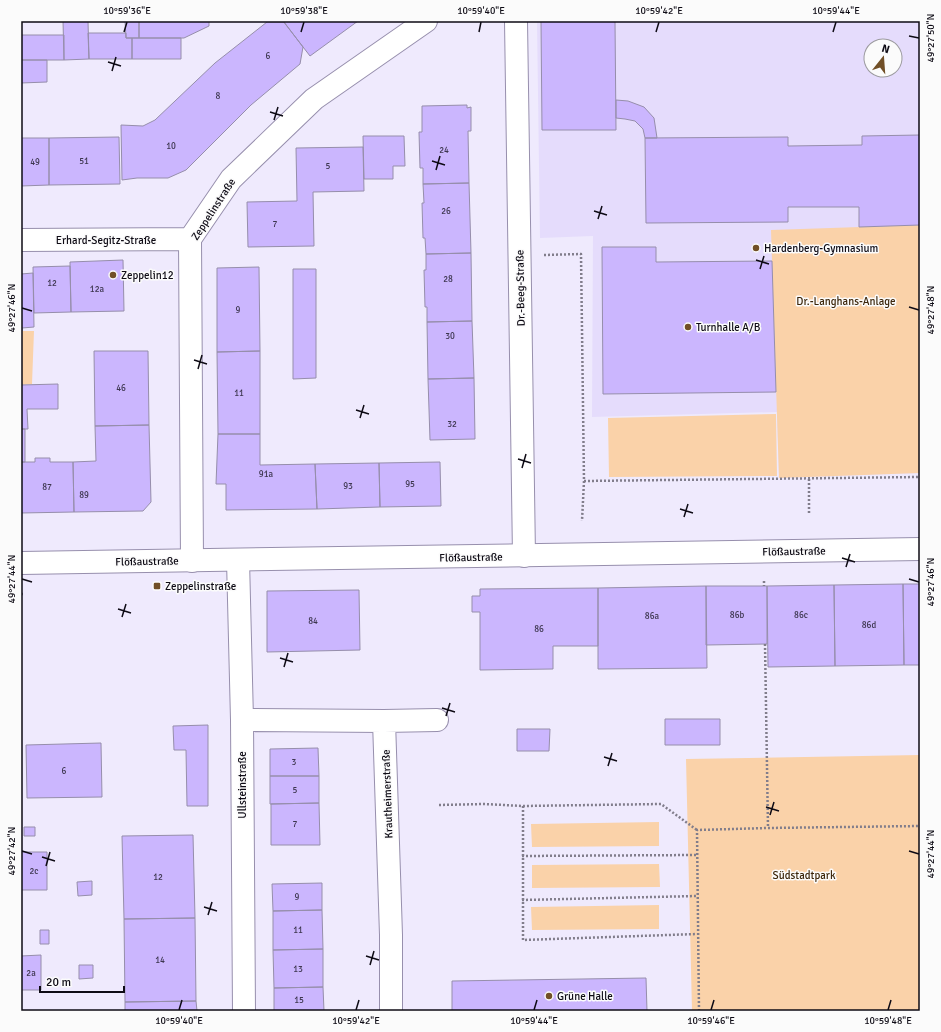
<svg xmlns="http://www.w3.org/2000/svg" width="941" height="1032" font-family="Signika,sans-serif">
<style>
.built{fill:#e5dcfc;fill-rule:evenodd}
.green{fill:#fad2a9}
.building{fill:#cbb6fe;stroke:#968eab}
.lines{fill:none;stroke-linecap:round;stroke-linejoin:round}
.minor-casing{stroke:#978fad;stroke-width:24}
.tertiary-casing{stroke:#978fad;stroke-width:24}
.path{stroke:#817d8b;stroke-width:2.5;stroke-dasharray:2 2;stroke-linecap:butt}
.minor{stroke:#fff;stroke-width:22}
.tertiary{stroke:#fff;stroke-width:22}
.ticks{fill:none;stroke:#0e0b15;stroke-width:1.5}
.poi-dot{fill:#714f27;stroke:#fbfbfb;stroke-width:1.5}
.labels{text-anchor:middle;stroke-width:3;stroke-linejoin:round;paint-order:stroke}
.number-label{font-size:9px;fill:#3d364f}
.street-label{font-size:11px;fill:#0e0b15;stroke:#fbfbfb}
.poi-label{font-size:11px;fill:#0e0b15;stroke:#fbfbfb;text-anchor:start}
.park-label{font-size:11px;fill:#3c260a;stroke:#fbfbfb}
.neatline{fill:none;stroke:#0e0b15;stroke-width:1.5}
.ticks-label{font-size:10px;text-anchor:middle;fill:#0e0b15}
</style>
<rect width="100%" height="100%" fill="#efeafd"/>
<path class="built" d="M537 21H920V473L779 478 777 412 592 417 593 236 540 238ZM871 46H895V70H871Z"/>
<path class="green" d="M920 225V473L779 478 771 230Z
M21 331H34L32 384 21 385Z
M776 414 777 476 609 477 608 418Z
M920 755V1011H692L686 759Z
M659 822V846L532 847 531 824Z
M659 864 660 887 532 888V865Z
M659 905V929L532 930 531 907Z"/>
<path class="building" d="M63 21H88L89 59 64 60Z
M125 21H139V38H126Z
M139 21H209V26L184 38H139Z
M283 21H358L310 56Z
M541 21H615L616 130H542Z
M267 22H284L303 47 300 64 251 105 186 170 168 178H137L122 180 121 125 143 126 155 120 215 63Z
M88 33H126V38H132V59H89Z
M21 35H64V60H21Z
M132 38H181V59H132Z
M21 60H47V82L21 83Z
M616 100 628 101 644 107 654 118 657 138H645L643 129 635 121 625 119 616 118Z
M467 105V108L471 107V131H468L469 183 423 184V168H420L419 132H422V106Z
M920 135V225L859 227V207H788V222L646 223 645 138 788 137V146L862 145V136Z
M363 136H404L405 166H393V179H364Z
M119 137 120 184 49 185V138Z
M21 138H49V185L21 186Z
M363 147 364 191 313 192 314 246 248 247 247 202 297 201 296 148Z
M469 183 471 253 426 254 425 238H423L422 203H424L423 184Z
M602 247H656V262L772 261 776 392 603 394Z
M471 253 472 321 427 322V307H425L424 270H426V254Z
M123 260 124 311 71 312 70 262Z
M70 266 71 312 34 313 33 267Z
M259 267 260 351 217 352V268Z
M293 269H316V378L293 379Z
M33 273 34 327 22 328V331H21V274Z
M472 321 474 378 428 379 427 322Z
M94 351H148L149 425 95 426Z
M260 351V434H218L217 352Z
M474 378 475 439 430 440 428 379Z
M58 384V409H27L28 429H21V385Z
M149 425 151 502 143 511 74 512 73 462 96 461 95 426Z
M21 429H25V462H21Z
M218 434H260V465L315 464 317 509 226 510V484H216Z
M35 458H50V462H73L74 512 21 513V462H35Z
M440 462 441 506 380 507 379 463Z
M379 463 380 507 317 509 315 464Z
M903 584H920V665H904Z
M903 584 904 665 835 666 834 585Z
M834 585 835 666 768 667 767 586Z
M706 586H767V644L706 645Z
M706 586 707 668 598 669V588Z
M598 588V646H553V669L480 670V612H472V596H480V589Z
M359 590 360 650 267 652V591Z
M665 719H720V745H665Z
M208 725V806H187L186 750H174L173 726Z
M517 729H550L549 751H517Z
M101 743 102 797 27 798 26 745Z
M318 748 319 776H270V749Z
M270 776H319V803L270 804Z
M319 803 320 845H271V804Z
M24 827H35V836H24Z
M193 835 195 918 124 919 122 836Z
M21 852H47V890H21Z
M92 881V895L78 896 77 882Z
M322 883V910L273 911 272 884Z
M322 910 323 949 273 950V911Z
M195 918 196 1001 125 1002 124 919Z
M40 930H49V944H40Z
M323 949V987L274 988 273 950Z
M41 955V990H21V956Z
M79 965H93V978L79 979Z
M646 978 647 1011H452V981Z
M323 987 324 1011H274V988Z
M196 1001 197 1011H125V1002Z"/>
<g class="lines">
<g class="minor-casing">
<path id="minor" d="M516 21 524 556
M21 240 190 239
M238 560 242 720 244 1011
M192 561 190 239 231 179 314 99 426 21
M242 720 384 721 391 935V1011
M384 721 437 720"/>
</g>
<g class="tertiary-casing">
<path id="tertiary" d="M21 563 920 549"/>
</g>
<path class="path" d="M544 255 581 254 584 481 582 521
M809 479V514
M584 481 920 477
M764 581V586
M21 594H25
M765 644 768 828
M439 805 484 804 523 806 661 804 697 830
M523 806V940L697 934
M522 856 697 855
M522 900 697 896
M699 1011 697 830 768 828 920 826"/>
<use href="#minor" class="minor"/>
<use href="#tertiary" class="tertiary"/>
</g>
<path class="ticks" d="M124 32 127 22M301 32 304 22M479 32 481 22M656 32 659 22M833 32 836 22M909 36 919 38M108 62 121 66M112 71 116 57M270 112 283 116M274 120 278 107M432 161 445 165M436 170 440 156M594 211 607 215M598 219 602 206M756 260 769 264M760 269 764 256M909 307 919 310M22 308 32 311M194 360 207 364M198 369 202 355M356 410 369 414M360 418 364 405M518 459 531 463M522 468 526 454M680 509 693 513M684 517 688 504M842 558 855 562M846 567 850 554M22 579 32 582M909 579 919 582M118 609 131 613M122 617 126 604M280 658 293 662M284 667 288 653M442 708 455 712M446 716 450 703M604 757 617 761M608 766 612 753M766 807 779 811M770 815 774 802M22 851 32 854M909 851 919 854M42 857 55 861M46 866 50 852M204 907 217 911M208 915 212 902M366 956 379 960M370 965 374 951M179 1010 182 1000M356 1010 359 1000M534 1010 537 1000M711 1010 714 1000M888 1010 891 1000"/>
<g class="poi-dot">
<circle cx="756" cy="248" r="4"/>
<circle cx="113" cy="275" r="4"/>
<circle cx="688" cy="327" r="4"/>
<rect x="153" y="582" width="8" height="8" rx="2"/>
<circle cx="549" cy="996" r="4"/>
</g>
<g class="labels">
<g class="number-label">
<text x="268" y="59">6</text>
<text x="218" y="99">8</text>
<text x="171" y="149">10</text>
<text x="444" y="153">24</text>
<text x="84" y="164">51</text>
<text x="35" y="165">49</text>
<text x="328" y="169">5</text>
<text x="446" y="214">26</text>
<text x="275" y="227">7</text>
<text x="448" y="282">28</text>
<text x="52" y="286">12</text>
<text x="97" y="292">12a</text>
<text x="238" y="313">9</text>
<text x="450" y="339">30</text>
<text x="121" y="391">46</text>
<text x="239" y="396">11</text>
<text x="452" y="427">32</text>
<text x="266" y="477">91a</text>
<text x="410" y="487">95</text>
<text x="348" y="489">93</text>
<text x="47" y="490">87</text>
<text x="84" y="498">89</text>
<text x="737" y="618">86b</text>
<text x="801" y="618">86c</text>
<text x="652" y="619">86a</text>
<text x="313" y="624">84</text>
<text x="869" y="628">86d</text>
<text x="539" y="632">86</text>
<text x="294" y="765">3</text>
<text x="64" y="774">6</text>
<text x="295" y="793">5</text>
<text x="295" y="827">7</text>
<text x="34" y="874">2c</text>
<text x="158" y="880">12</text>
<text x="297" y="900">9</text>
<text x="298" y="933">11</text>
<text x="160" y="963">14</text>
<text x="298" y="972">13</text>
<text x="31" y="976">2a</text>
<text x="299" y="1003">15</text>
</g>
<g class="street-label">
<text transform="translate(213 209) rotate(-57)" y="4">Zeppelinstraße</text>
<text x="106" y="244">Erhard-Segitz-Straße</text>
<text transform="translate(520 288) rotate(-91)" y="4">Dr.-Beeg-Straße</text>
<text transform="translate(794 551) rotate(-1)" y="4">Flößaustraße</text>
<text transform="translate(471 557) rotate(-1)" y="4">Flößaustraße</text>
<text transform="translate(147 561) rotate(-1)" y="4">Flößaustraße</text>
<text transform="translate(242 785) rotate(-90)" y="4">Ullsteinstraße</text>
<text transform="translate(387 794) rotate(-92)" y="4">Krautheimerstraße</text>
</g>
<g class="poi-label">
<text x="764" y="252">Hardenberg-Gymnasium</text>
<text x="121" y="279">Zeppelin12</text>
<text x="696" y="331">Turnhalle A/B</text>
<text x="165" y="590">Zeppelinstraße</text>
<text x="557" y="1000">Grüne Halle</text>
</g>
<g class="park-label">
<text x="846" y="305">Dr.-Langhans-Anlage</text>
<text x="804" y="879">Südstadtpark</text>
</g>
</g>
<rect width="941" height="1032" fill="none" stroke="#fbfbfb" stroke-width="44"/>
<g transform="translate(883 58) rotate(17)"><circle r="19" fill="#fbfbfb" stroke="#9c9b9f"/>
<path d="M0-3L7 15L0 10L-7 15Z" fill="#714f27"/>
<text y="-6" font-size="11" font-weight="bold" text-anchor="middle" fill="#0e0b15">N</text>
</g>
<path d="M40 986v6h84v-6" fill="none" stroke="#0e0b15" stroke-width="2"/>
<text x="46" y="986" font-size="12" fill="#0e0b15" stroke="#fbfbfb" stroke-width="3" paint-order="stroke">20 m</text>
<rect x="22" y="22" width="897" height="988" class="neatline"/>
<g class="ticks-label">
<text x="127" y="14">10°59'36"E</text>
<text x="304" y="14">10°59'38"E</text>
<text x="481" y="14">10°59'40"E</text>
<text x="659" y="14">10°59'42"E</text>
<text x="836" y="14">10°59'44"E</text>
<text transform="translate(930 38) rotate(-90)" y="4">49°27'50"N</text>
<text transform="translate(11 308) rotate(-90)" y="4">49°27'46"N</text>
<text transform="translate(930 310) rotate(-90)" y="4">49°27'48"N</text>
<text transform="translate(11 579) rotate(-90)" y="4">49°27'44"N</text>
<text transform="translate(930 582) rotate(-90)" y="4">49°27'46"N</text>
<text transform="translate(11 851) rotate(-90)" y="4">49°27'42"N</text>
<text transform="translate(930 854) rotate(-90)" y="4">49°27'44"N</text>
<text x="179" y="1024">10°59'40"E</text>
<text x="356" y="1024">10°59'42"E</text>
<text x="534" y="1024">10°59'44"E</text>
<text x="711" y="1024">10°59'46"E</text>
<text x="888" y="1024">10°59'48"E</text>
</g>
</svg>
